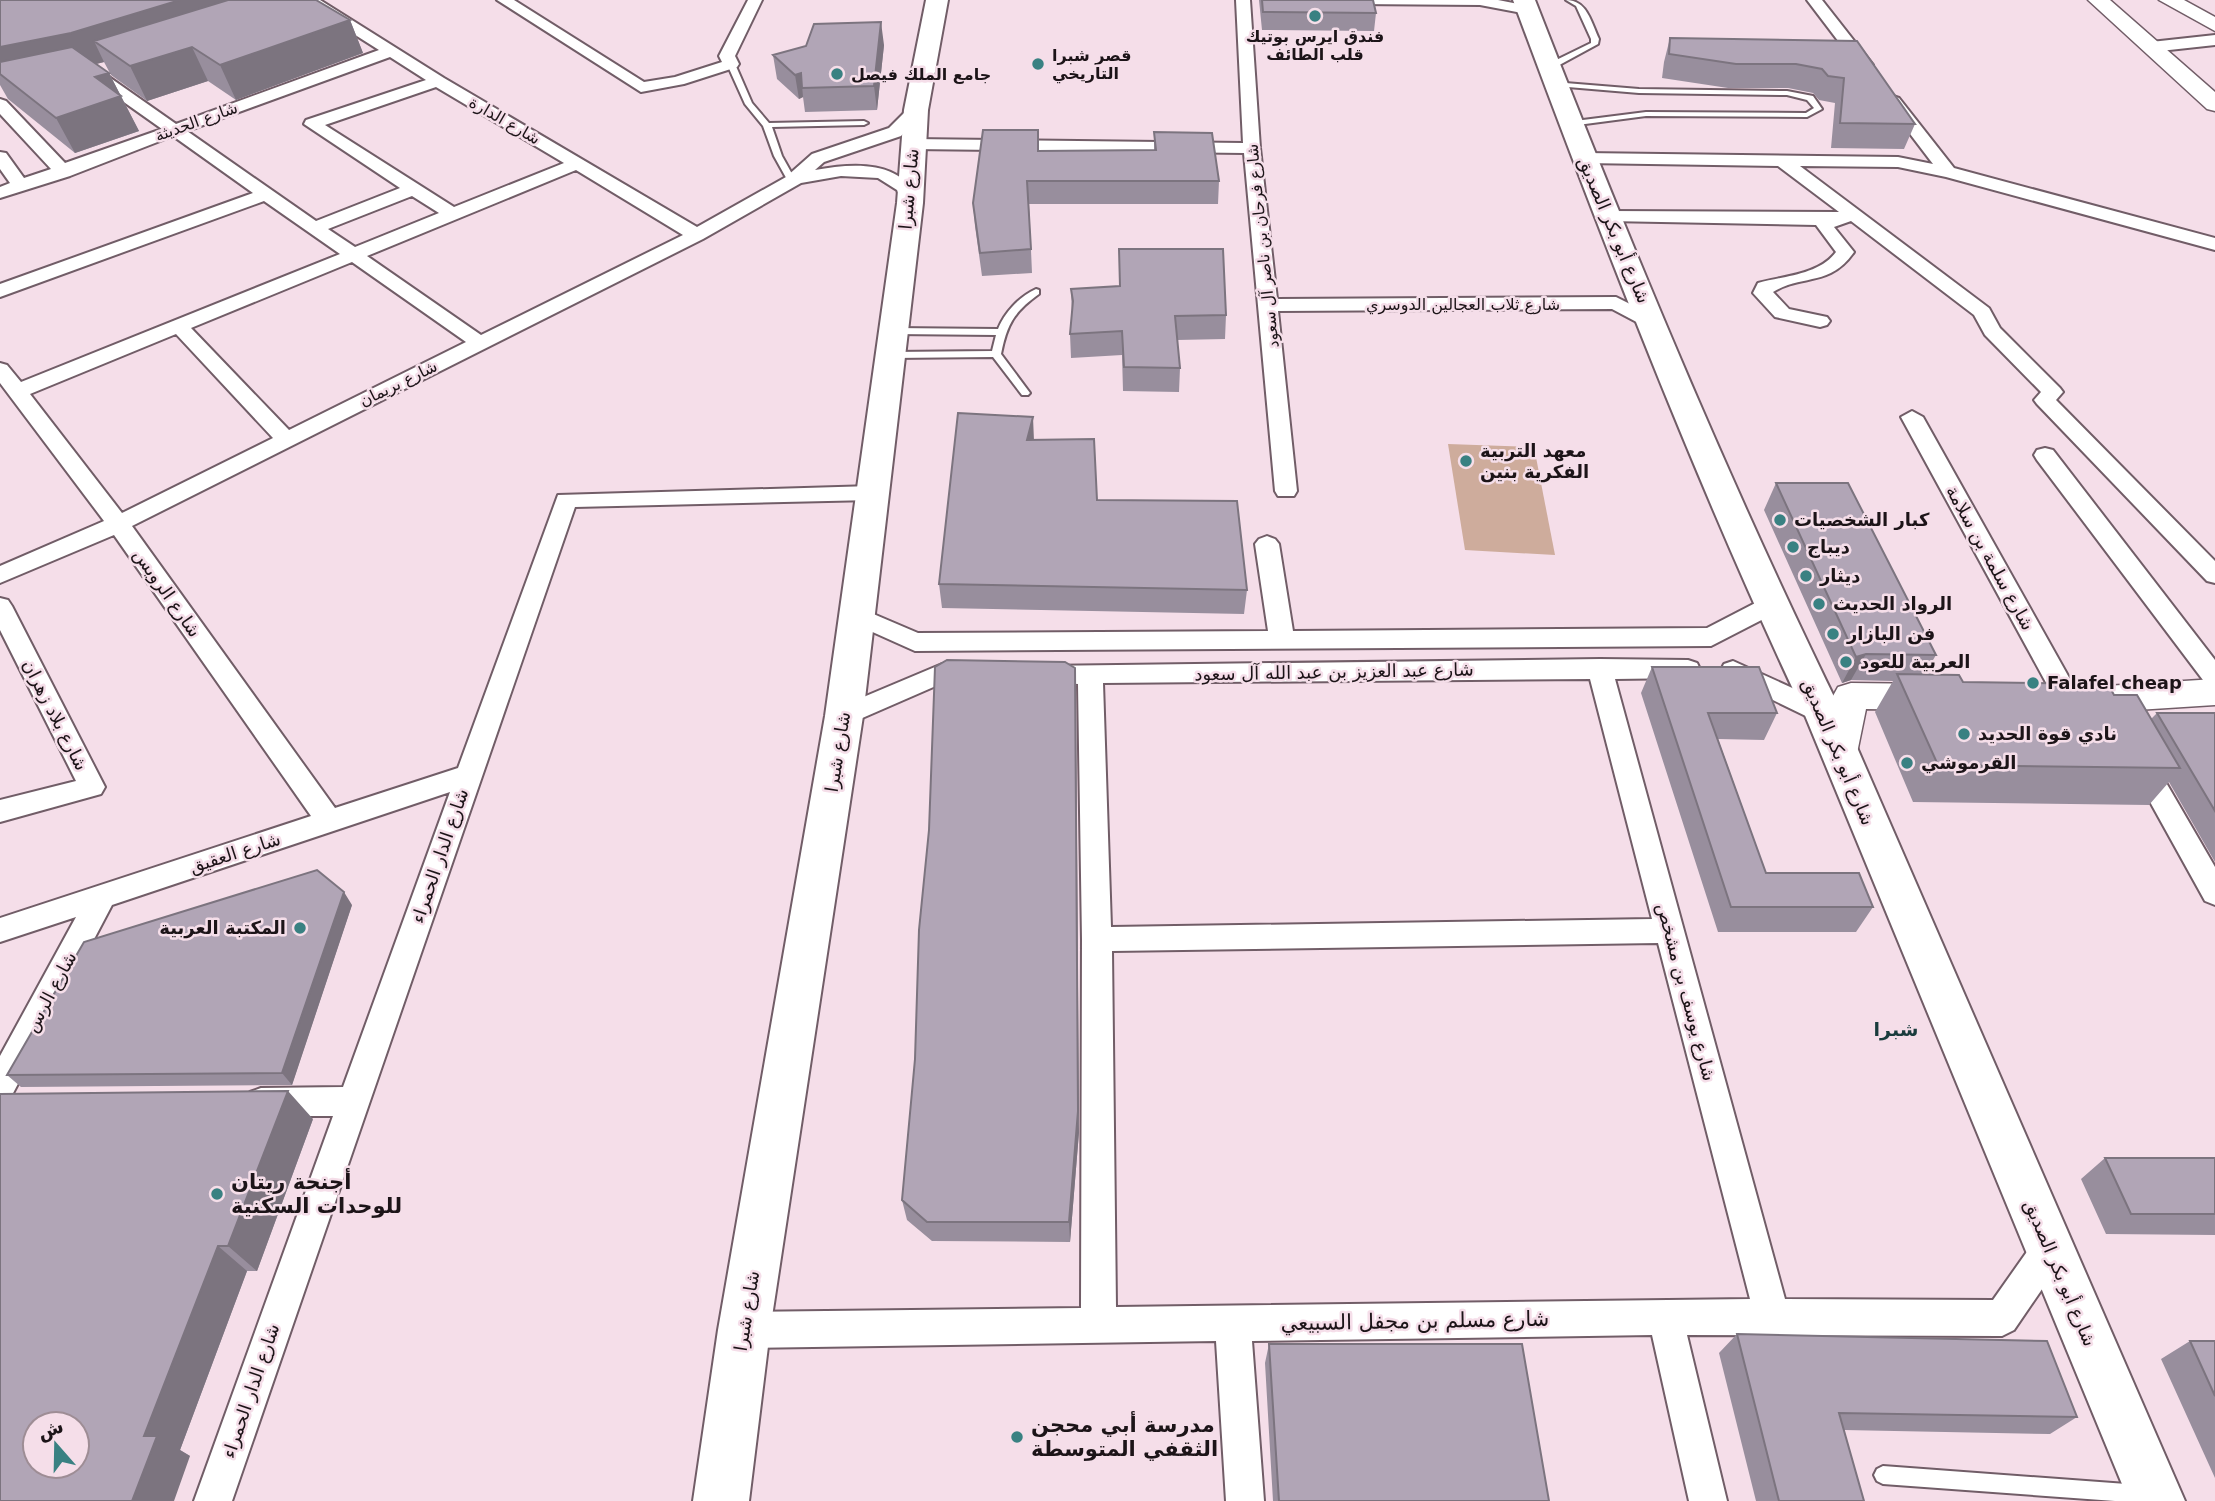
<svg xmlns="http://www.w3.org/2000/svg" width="2215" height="1501" font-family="'DejaVu Sans','Noto Naskh Arabic',sans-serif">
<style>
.green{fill:#ceac9c}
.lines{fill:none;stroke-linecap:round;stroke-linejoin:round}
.lane-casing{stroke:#715d67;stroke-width:4}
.street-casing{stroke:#715d67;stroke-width:4}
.secondary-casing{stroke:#715d67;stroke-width:3}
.primary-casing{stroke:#715d67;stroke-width:4}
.lane{fill:#fff;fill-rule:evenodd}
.street{fill:#fff;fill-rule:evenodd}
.secondary{fill:#fff;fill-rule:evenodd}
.primary{fill:#fff;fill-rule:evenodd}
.wall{fill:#988e9d}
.shaded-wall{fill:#7c747f}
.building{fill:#b1a5b6;stroke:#7c747f;stroke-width:2;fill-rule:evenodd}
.poi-dot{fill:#398182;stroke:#f5dee9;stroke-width:2.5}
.labels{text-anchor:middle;stroke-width:5;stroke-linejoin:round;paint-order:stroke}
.far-poi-label{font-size:16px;font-weight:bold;fill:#1c1418;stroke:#f5dee9;text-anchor:start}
.far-street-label{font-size:16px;fill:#1c1418;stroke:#f5dee9}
.street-label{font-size:18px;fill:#1c1418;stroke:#f5dee9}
.poi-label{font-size:18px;font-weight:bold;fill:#1c1418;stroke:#f5dee9;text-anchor:start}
.neighbourhood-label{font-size:19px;font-weight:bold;fill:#1a3c3d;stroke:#f5dee9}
.near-poi-label{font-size:21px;font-weight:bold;fill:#1c1418;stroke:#f5dee9;text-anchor:start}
.near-street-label{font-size:21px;fill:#1c1418;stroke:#f5dee9}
</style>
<rect width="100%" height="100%" fill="#f5dee9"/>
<path class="green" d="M1448 444 1534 447 1555 555 1465 550Z"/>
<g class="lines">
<g class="lane-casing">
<path id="lane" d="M1566 0C1587 0 1591 22 1599 39L1598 44 1552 69H1546V65L1591 43V39L1576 6Z
M728 62 735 64 752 103 769 123 864 121 868 123 864 125 772 127 782 156 796 181 789 183 774 156 763 126 745 104 727 64Z
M1553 82 1639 89 1787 91 1813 96 1822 109 1807 117 1646 116 1570 126H1567V122L1646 112 1806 113 1814 108 1807 100 1787 95 1639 93 1556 86H1553Z
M1036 289 1039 290V294C1014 312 1007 324 1001 354L1030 393 1028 395H1022L993 357 892 358 887 355 892 352 992 351 996 335 893 334 888 331 893 328 998 329C1005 312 1019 297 1036 289Z
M1883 1466 2140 1485 2146 1488 2149 1494 2144 1501H2115L1883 1484 1877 1481 1874 1475 1877 1469Z"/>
</g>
<g class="street-casing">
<path id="street" d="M291 0H320L444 78 697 227 786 177 812 154 889 128 910 107H922V113L901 136 824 162 815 170C853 163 904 159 919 203L910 208 904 207 897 190 878 178 841 176 801 183 703 239 132 526 335 808 458 768 558 495 872 486 880 488 883 493 880 498 872 500 575 507 232 1501H194L333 1116H261L250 1112 245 1102 250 1092 261 1088 343 1087 450 792 112 905 11 1097 0 1101V1056L76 917 0 942V918L311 816 114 535 0 583V566L104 521 0 383V363L7 365 21 382 340 254 264 201 0 297V284L253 193 173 136 70 176 0 198V187L10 183 0 169V152L6 153 24 178 51 169 0 114V99L6 101 65 163 162 129 87 76V70H99L176 124 379 50 311 7ZM390 57 426 80 306 120 304 124 400 188 316 221 187 131ZM436 87 564 163 454 207 325 125ZM576 170 683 235 481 335 367 256ZM412 196 439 213 355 247 328 229ZM352 262 466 342 289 430 191 328ZM176 334 273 438 122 513 30 394Z
M497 0H514L644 82 675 77 722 62 719 56 748 0H762L735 56 739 64 737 67 684 84 641 92Z
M1236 0H1250L1260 148 1277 299 1616 297 1660 319 1663 323 1660 327H1646L1612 309 1278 311 1297 491 1294 496H1278L1275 491 1244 153 912 149 904 144 912 139 1243 143Z
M1347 0H1498L1533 7 1535 10 1528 14 1480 5 1354 4Z
M1807 0H1822L1873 65V71H1861Z
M2215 35V45L2151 52 2143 47 2151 42Z
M1893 96 1899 98 1954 168 2215 238V250L1946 177 1898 167 1800 166 1989 308 2000 328 2060 388 2063 392 2056 400 2215 561V583L2207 581 2037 404 2034 400 2041 392 1985 335 1974 315 1851 221 1834 227 1854 252C1830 287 1802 274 1773 292L1789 309 1827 317 1830 321 1827 325 1820 327 1775 317 1753 293 1758 283C1783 276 1819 275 1836 252L1816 225 1608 221 1599 216 1608 211 1839 212 1778 166 1584 163 1575 158 1584 153 1898 157 1933 164 1885 101Z
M1912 411 1923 417 2081 699 2077 706 2068 708 2059 706 2055 699 1901 417Z
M2045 448 2053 450 2215 660V687L2206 684 2037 460 2034 455 2037 450Z
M1267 536 1275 539 1279 544 1293 631 1707 628 1763 599H1779L1783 605 1779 611 1711 646 915 651 848 621 845 615 848 609 857 607 918 633 1268 631 1255 544 1259 539Z
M0 598 8 600 12 606 105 787 101 794 0 822V800L76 781 0 630Z
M1600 659 1688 660 1697 663 1700 669 1697 675 1688 678 1615 679 1785 1299 1993 1300 2038 1236 2050 1231 2062 1236 2067 1248 2062 1260 2014 1330 2002 1336 1687 1335 1727 1501H1689L1652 1335 1252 1341 1264 1501H1226L1216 1341 744 1348 732 1342 726 1330 732 1318 744 1312 1081 1308 1082 939 1078 684 1031 681 1027 675 1031 669 1040 666ZM1590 679 1652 919 1111 927 1103 683ZM1658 943 1750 1299 1116 1307 1112 951Z
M1733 661 1832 706 1836 713 1832 720 1823 722 1814 720 1724 676 1721 670 1724 664Z
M942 664 979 667 983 673 979 679 945 682 844 726 835 723 831 716 835 709Z
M2141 752 2150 755 2215 867V905L2205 901 2128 762 2132 755Z"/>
</g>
<g class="secondary-casing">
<path id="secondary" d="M2088 0H2110L2215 92V111L2207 109Z
M2159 0H2184L2215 17V31Z
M2215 679V705L2090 713 2077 709 2072 700 2077 691 2090 687Z
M1851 683 1934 684 1947 688 1952 697 1947 706 1934 710 1866 709 1857 753 1852 763 1839 767 1826 763 1821 753 1833 696 1838 687Z"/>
</g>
<g class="primary-casing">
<path id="primary" d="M926 0H948L928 110 923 203 863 716 770 1330 749 1501H693L718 1330 825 716 897 203 904 110Z
M1513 0H1535C1629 241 1728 481 1842 713L2185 1501H2129L1804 713C1695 481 1602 240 1513 0Z"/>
</g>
<use href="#lane" class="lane"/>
<use href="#street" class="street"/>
<use href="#secondary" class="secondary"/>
<use href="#primary" class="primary"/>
</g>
<path class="wall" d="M0 0 350 20 363 53 236 100 208 81 147 101 111 75 104 62 96 64 109 73 139 131 75 153 8 99 0 85Z
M1259 0H1373L1376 13 1374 31 1262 30Z
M1670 38 1857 41 1915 124 1904 149 1831 148 1835 103 1819 100 1813 93 1788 88H1728L1662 78 1664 62Z
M884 45 877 110 805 112 803 97 799 99 777 79 773 55Z
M1038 130 1039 151 1154 150V132L1219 181 1218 204H1029L1032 273 982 276 975 226 973 203Z
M1119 249 1226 315 1225 339 1177 340 1180 368 1179 392 1123 391 1122 355 1071 358 1070 334 1072 316 1071 289 1119 286Z
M1034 440 1097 500 1247 590 1244 614 942 608 939 584Z
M1776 483 1936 655 1924 675 1963 682 2114 695 2151 719 2157 713H2215V862L2169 782 2149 805 1913 802 1875 712 1893 681 1851 680 1842 683 1764 510Z
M1652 667 1777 713 1764 740 1718 739 1766 873 1873 907 1856 932H1718L1641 693Z
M352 905 292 1085 21 1087 7 1075Z
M313 1119 257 1271H247L180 1450 190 1456 0 1501Z
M1079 1132 1070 1242 932 1241 907 1220 902 1200Z
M2105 1158H2215V1235L2106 1234 2081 1179Z
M1737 1334 2077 1417 2050 1434 1844 1430 1864 1501H1756L1719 1353Z
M2190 1341H2215V1478L2161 1359Z
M1269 1344 1549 1501H1273L1265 1363Z"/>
<path class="shaded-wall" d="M180 0H271L94 41 104 62 88 66 0 74V47Z
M350 20 363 53 236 100 220 65Z
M881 22 884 45 877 110 874 86Z
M192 47 208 81 147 101 130 66Z
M109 73 139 131 75 153 56 118 95 77Z
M801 73 803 97 799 99 795 75Z
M1033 417 1034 441 1027 440Z
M1866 654 1851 680 1842 683 1856 657Z
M1076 693 1079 1132 1070 1242 1069 1222Z
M344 892 352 905 292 1085 282 1073Z
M288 1091 313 1119 257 1271 228 1246Z
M218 1246 247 1271 180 1450 190 1456 174 1501H132L144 1436Z"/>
<path class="building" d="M0 0H180L71 33 0 47Z
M228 0H316L350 20 220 65 192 47 130 66 94 41Z
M1262 0H1373L1376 13 1263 12Z
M881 22 874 86 802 88 801 73 795 75 773 55 806 46 814 24Z
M1670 38 1857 41 1915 124 1840 123 1844 78 1828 76 1822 69 1796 64H1736L1669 54Z
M72 47 109 73 95 77 121 96 56 118 0 74V62Z
M983 130H1038V151L1156 150 1154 132 1212 133 1219 181H1027L1031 249 980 253 973 203Z
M1119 249H1223L1226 315 1175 316 1180 368 1124 367 1122 331 1070 334 1073 301 1071 289 1120 286Z
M958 413 1033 417 1027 440 1094 439 1097 500 1237 501 1247 590 939 584Z
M1776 483H1848L1936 655 1866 654 1856 657Z
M947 660 1065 662 1075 668 1078 1111 1069 1222H927L902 1200 915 1059 919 930 929 830 935 667Z
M1652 667H1759L1777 713H1708L1766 873H1859L1873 907H1731Z
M1897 674 1959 675 1963 682 2108 684 2114 695H2137L2180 768 1938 765Z
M2157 713H2215V811Z
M317 870 344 892 282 1073 7 1075 84 942Z
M288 1091 228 1246H218L144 1436H157L132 1501H0V1094ZM35 1424H77V1466H35Z
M2105 1158H2215V1214H2131Z
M1737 1334 2047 1341 2077 1417 1839 1413 1864 1501H1779Z
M2190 1341H2215V1396Z
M1269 1344H1522L1549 1501H1279Z"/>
<g class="poi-dot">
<circle cx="1315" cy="16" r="7"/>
<circle cx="1038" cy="64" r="7"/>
<circle cx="837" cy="74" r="7"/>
<circle cx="1466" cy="461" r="7"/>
<circle cx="1780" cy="520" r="7"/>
<circle cx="1793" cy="547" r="7"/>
<circle cx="1806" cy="576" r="7"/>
<circle cx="1819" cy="604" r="7"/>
<circle cx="1833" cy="634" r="7"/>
<circle cx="1846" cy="662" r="7"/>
<circle cx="2033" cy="683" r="7"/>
<circle cx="1964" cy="734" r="7"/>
<circle cx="1907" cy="763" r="7"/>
<circle cx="300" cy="928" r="7"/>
<circle cx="217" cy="1194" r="7"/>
<circle cx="1017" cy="1437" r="7"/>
</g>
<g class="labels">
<g class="far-poi-label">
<text x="1315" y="42" text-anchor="middle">فندق ايرس بوتيك<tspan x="1315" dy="18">قلب الطائف</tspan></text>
<text x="1052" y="61">قصر شبرا<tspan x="1052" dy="18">التاريخي</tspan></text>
<text x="851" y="80">جامع الملك فيصل</text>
</g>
<g class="far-street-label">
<text transform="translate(505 120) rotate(30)" y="6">شارع الدارة</text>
<text transform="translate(196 121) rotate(-20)" y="6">شارع الحديثة</text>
<text transform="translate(1262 246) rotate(-96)" y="6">شارع فرحان بن ناصر آل سعود</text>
<text x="1463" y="310">شارع ثلاب العجالين الدوسري</text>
<text transform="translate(398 383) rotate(-26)" y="6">شارع بريمان</text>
</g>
<g class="street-label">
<text transform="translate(909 189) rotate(-85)" y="6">شارع شبرا</text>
<text transform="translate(1614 230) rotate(67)" y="6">شارع أبو بكر الصديق</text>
<text transform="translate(1990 558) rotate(61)" y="6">شارع سلمة بن سلامة</text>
<text transform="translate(167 593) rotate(55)" y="6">شارع الرويس</text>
<text transform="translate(1334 672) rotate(-1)" y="6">شارع عبد العزيز بن عبد الله آل سعود</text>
<text transform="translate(55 715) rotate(63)" y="6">شارع بلاد زهران</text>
<text transform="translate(838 752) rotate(-81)" y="6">شارع شبرا</text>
<text transform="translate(1838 752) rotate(67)" y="6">شارع أبو بكر الصديق</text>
<text transform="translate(235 853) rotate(-18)" y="6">شارع العقيق</text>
<text transform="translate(440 856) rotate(-71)" y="6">شارع الدار الحمراء</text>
<text transform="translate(51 992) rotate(-62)" y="6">شارع الرس</text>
<text transform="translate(1686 992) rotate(75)" y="6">شارع يوسف بن مشخص</text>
<text transform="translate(2060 1273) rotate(67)" y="6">شارع أبو بكر الصديق</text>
<text transform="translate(747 1311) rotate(-81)" y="6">شارع شبرا</text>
<text transform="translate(251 1391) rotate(-71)" y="6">شارع الدار الحمراء</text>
</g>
<g class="poi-label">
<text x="1480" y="457">معهد التربية<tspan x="1480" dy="21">الفكرية بنين</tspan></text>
<text x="1794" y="526">كبار الشخصيات</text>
<text x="1807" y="553">ديباج</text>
<text x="1820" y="582">ديثار</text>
<text x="1833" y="610">الرواد الحديث</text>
<text x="1847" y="640">فن البازار</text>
<text x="1860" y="668">العربية للعود</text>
<text x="2047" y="689">Falafel cheap</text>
<text x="1978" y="740">نادي قوة الحديد</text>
<text x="1921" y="769">القرموشي</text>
<text x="286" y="934" text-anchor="end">المكتبة العربية</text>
</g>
<g class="neighbourhood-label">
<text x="1896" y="1036">شبرا</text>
</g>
<g class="near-poi-label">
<text x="231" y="1189">أجنحة ريتان<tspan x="231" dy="24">للوحدات السكنية</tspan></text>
<text x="1031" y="1432">مدرسة أبي محجن<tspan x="1031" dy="24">الثقفي المتوسطة</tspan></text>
</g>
<g class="near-street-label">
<text transform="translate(1415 1321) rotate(-1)" y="7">شارع مسلم بن مجفل السبيعي</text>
</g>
</g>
<g transform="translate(56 1445) rotate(340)"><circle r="33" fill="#f5dee9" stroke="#9e8d95" stroke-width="2"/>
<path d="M0-5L12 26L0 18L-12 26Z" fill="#398182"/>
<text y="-10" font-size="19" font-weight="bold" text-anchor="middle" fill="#1c1418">ش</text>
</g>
</svg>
